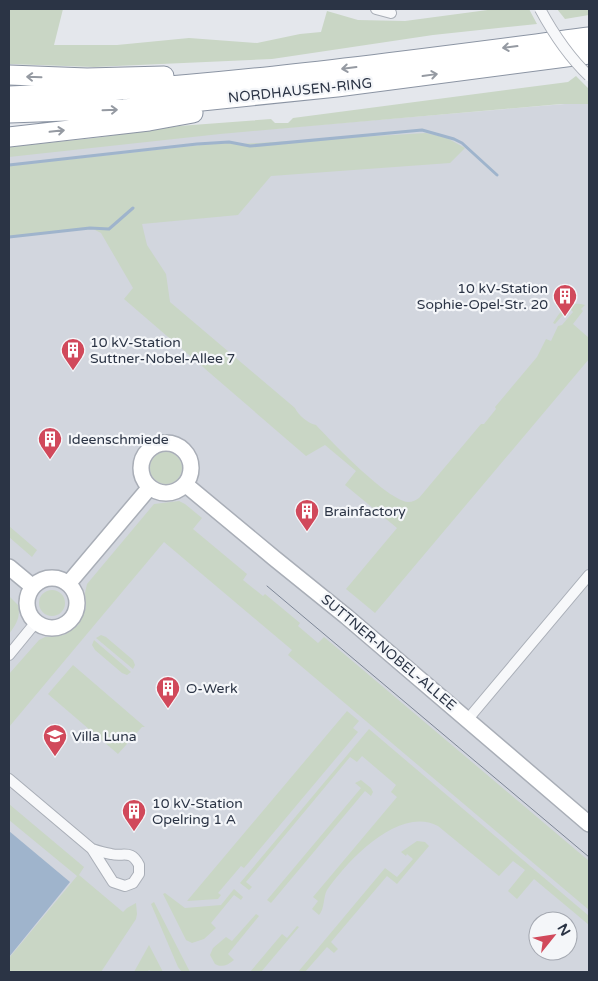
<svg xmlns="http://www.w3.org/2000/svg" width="598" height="981" font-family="'Varela Round',sans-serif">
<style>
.built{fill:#d2d6de;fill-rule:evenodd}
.green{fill:#c9d6c5}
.water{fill:#9fb4cc}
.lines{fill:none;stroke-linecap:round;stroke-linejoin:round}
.stream{stroke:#9fb4cc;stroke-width:3}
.street-casing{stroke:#a9aeb7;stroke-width:12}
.secondary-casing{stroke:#a9aeb7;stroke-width:18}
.highway-casing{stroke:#8b94a3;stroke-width:21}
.street{stroke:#f7f8fa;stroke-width:10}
.secondary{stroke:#fff;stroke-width:15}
.highway{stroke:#fff;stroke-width:19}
.tram{stroke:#7d8696;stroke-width:1}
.street-bridge-casing{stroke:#a9aeb7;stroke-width:12;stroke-linecap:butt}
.street-bridge{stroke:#f7f8fa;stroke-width:10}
.oneway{stroke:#959aa2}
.labels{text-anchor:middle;stroke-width:4.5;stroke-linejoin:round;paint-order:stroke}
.street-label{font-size:14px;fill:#2b3445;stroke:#f4f6f9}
.poi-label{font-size:14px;fill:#2b3445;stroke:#f4f6f9;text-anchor:start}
</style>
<rect width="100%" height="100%" fill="#e4e7ec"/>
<path class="built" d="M589 102V972H9V155L139 140ZM538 921H568V951H538Z"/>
<path class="green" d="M9 9H63L54 45H117L189 38 257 43 300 34 321 32 327 11 358 20 405 21 495 9H529L537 24 433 35 272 59 94 67 9 64Z
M557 9H589V15L565 19Z
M576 76 589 89V104H561L220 134 9 157V147L94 138 179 126 271 119 275 123H288L293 118 568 82Z
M426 133 447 138 465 148 450 163 271 176 238 215 142 224 147 245 166 274 170 302 295 408C298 415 309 424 316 425 332 442 387 500 408 502 413 502 416 500 419 498L481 424H484L496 409 495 407 537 357 546 339 551 341 558 326 562 325 573 312 569 308 555 324 553 323C561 310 568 300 585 305L581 309 583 311 573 324 589 338V359L375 613 346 589 397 528 345 485 356 471 325 445 306 456 124 299 133 288 101 233 91 228 9 238V166L229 142 240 144Z
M150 468a16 16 0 1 1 32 0a16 16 0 1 1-32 0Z
M179 501 185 504 202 518 193 529 247 574 243 580 263 596 265 594 300 623 298 626 318 643 324 637 589 861V910L288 655 292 650 164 542 9 727V674L39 640 45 637 64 635 72 630 79 624 86 608 85 593 87 584 154 504Z
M9 526 37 550 32 557 9 537Z
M39 603a13 13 0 1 1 26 0a13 13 0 1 1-26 0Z
M9 596 18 605C21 617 16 625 9 634Z
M101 635 106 637 133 660 135 665 133 669 96 638Z
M94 640 131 672 127 675 122 673 95 650 92 645Z
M73 665 145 727H142L118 754 48 694Z
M347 711 359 721 353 728 358 732 244 868 241 866 218 893 221 895 218 899 187 901Z
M369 729 589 916V925L534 879 517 899 508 891 525 870 513 861 499 876 438 826C399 805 347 861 327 890 323 897 325 908 319 915L312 909 318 901 313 897 397 797 391 792 396 785 362 756 357 762 350 757 246 882 252 887 249 890 240 883Z
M361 780 371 788 373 792 371 796 365 791 271 903 267 900 361 788 355 783Z
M9 804 84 867 79 875 123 912 127 908 136 903 137 914 136 919 101 972H9V958L77 876 9 820Z
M417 841 425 842 429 846 397 884 387 876 331 942 338 949 334 953 327 947 305 972H298L385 868 397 877 413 859 407 854 406 856 401 852Z
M234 889 243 897 241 900 234 895 211 923 216 928 204 939 192 943 186 940 163 894 165 893 185 908 221 905Z
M154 902 190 972H182L178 967 151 904Z
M256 914 259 916 228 954 234 960C228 965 222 968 215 964L210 955 213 948 226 937 232 941Z
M297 926 299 927 261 972H250L282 934 287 938Z
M149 945 163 972H152L149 970 147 972H134Z"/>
<path class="water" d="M9 831 70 882 9 957Z"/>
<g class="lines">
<path class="stream" d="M9 165 197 144 229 142 250 146 422 130 454 139 462 143 497 175
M9 237 90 228 109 229 133 208"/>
<g class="street-casing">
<path id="street" d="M376 9 391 13
M9 655 36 622
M468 719 589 575
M9 779 92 849 113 882 125 886 133 883 139 874V865C131 849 124 857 111 854 105 853 98 851 92 849"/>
</g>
<g class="secondary-casing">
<path id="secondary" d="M141 468a25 25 0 1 1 50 0a25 25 0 1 1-50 0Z
M185 484 274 558 347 617 589 824
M9 567 33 587
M27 603a25 25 0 1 1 50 0a25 25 0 1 1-50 0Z
M68 584 150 487"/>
</g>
<g class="highway-casing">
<path id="highway" d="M9 75 87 78 164 76
M9 96C203 89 396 62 589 37
M9 113 124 109 337 87 589 54
M9 137 149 121 193 113"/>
</g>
<use href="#street" class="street"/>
<use href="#secondary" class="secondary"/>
<use href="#highway" class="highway"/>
<path class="tram" d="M267 586 589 857"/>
<g class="street-bridge-casing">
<path id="street-bridge" d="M540 9C553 33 569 57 589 76"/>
</g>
<use href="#street-bridge" class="street-bridge"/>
</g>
<defs><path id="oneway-shaft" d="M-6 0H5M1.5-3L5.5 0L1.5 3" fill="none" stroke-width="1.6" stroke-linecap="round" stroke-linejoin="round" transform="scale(1.25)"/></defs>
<g class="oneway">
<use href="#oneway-shaft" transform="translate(510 47) rotate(173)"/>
<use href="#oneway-shaft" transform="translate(349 68) rotate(173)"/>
<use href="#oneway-shaft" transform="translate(430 75) rotate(-8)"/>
<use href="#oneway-shaft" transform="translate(34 77) rotate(-178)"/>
<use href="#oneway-shaft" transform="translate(110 110) rotate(-2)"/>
<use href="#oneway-shaft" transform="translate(57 131) rotate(-6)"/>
</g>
<defs>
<g id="building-pin" transform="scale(1.25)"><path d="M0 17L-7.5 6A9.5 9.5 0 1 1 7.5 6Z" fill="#d1495b" stroke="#f4f6f9"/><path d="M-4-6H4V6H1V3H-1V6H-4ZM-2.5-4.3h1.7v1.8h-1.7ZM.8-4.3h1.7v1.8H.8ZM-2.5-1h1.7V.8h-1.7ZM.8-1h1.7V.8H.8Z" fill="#fff"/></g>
<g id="school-pin" transform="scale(1.25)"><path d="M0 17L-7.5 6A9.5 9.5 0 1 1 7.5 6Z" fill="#d1495b" stroke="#f4f6f9"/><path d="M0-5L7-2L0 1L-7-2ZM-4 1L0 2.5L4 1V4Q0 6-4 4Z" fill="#fff"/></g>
</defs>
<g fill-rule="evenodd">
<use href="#building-pin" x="565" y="296"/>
<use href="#building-pin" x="73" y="350"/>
<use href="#building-pin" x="50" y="439"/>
<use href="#building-pin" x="307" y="511"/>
<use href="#building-pin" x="168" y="688"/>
<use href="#school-pin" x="55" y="736"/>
<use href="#building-pin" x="134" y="811"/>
</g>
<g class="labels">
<g class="street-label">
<text transform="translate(300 90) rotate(-6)" y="5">NORDHAUSEN-RING</text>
<text transform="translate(389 652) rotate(40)" y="5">SUTTNER-NOBEL-ALLEE</text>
</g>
<g class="poi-label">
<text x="548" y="293" text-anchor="end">10 kV-Station<tspan x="548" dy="16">Sophie-Opel-Str. 20</tspan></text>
<text x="90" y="347">10 kV-Station<tspan x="90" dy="16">Suttner-Nobel-Allee 7</tspan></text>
<text x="68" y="444">Ideenschmiede</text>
<text x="324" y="516">Brainfactory</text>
<text x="186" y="693">O-Werk</text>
<text x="72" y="741">Villa Luna</text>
<text x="152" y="808">10 kV-Station<tspan x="152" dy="16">Opelring 1 A</tspan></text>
</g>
</g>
<rect width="598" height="981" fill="none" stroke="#2b3445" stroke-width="20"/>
<g transform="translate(553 936) rotate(60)"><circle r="24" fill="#f4f6f9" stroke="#a4a8b1"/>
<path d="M0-4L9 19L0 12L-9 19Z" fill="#d1495b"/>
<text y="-8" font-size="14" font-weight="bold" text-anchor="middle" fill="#2b3445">N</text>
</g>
</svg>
